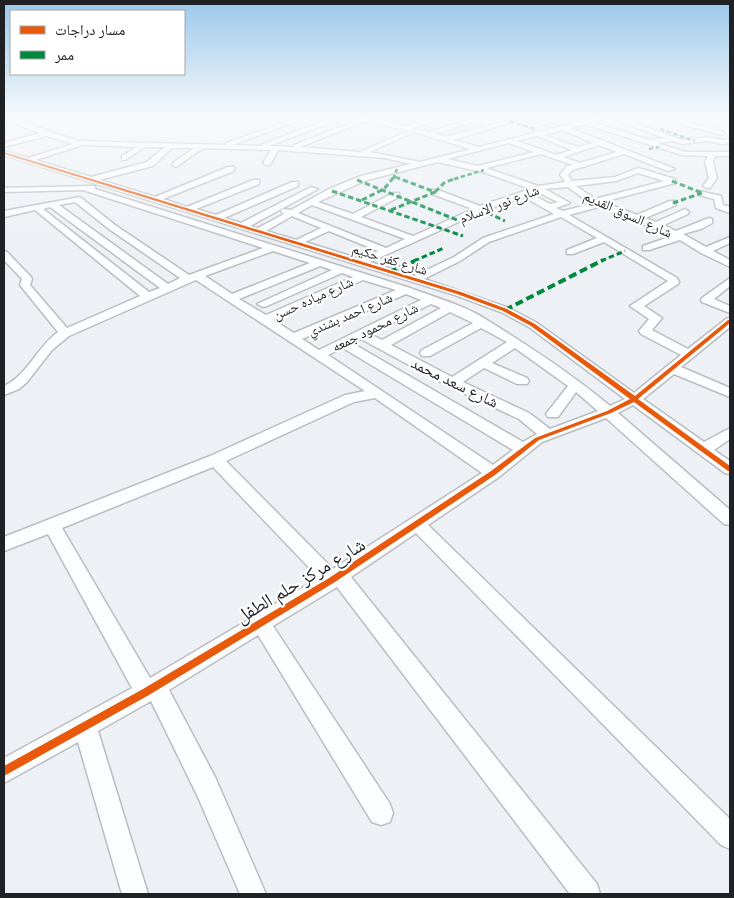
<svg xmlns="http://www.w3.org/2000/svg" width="734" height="898" font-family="'IBM Plex Sans','Noto Naskh Arabic',sans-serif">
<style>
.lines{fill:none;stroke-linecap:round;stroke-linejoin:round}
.street-casing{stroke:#babdc1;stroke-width:3}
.street{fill:#fcfdfe;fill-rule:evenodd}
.quiet-far2{stroke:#00873e;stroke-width:2.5;stroke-dasharray:4.5 2.5;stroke-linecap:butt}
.quiet-far1{stroke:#00873e;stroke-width:3;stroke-dasharray:5.5 3;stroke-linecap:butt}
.quiet{stroke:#00873e;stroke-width:4;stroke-dasharray:8 4;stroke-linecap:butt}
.cycleway-casing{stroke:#fff;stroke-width:3}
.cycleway{fill:#e8590c;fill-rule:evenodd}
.labels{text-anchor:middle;stroke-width:4.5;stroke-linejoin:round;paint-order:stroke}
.far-street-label{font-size:14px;fill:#1f2125;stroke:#fff}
.street-label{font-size:16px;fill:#1f2125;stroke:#fff}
.near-street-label{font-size:19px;fill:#1f2125;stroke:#fff}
</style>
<rect width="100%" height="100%" fill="#edf1f6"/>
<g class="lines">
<g class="street-casing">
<path id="street" d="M31 115H41L20 121 77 141 225 145 226 143 306 115H315L232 145 262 146 263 144 340 115H352L405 126 446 115H456L413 128 428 132 486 115H495L435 134 446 137 519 117 522 119 453 140 479 147 606 115H617L615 116 682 140 708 137 722 140 730 139V143L722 144 708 141 682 144 673 141 657 143 685 152H730V156H715L713 162 717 178 710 188H707L703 186 709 178 705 162 708 156 682 155 585 124 570 128 675 169 668 171 624 154 573 170 568 175 572 181 615 177 638 168 675 179V183L603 202 637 215 670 201H676V205L645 218 656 222 685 209 689 212 688 214 664 225 676 231 709 218 712 219V223L701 229 683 234 706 247 730 237V243L713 251 730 260V267L701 253 680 240 649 250H643V246L672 236 599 207 569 215 677 278 679 282 678 284 644 306 662 318 652 330 688 349 726 319 730 318V327L681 367 730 388V397L674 374 643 399 704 442 730 428V439L714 450 730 461V474L725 473 633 405 618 413 730 510V525L724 524 606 418 542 442 499 477 428 525 730 819V849L721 845 416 533 351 577 597 884 600 894H570L337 587 273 626 390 804 393 813 390 822 381 825 372 822 258 635 169 690 215 777 266 894H240L197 795 151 701 98 731 148 894H122L78 742 4 783V758L132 688 48 534 4 551V537L210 456 345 395 365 391 196 280 69 336 52 350 27 382 19 389 4 395V386C28 375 37 347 58 332L20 285 22 279 4 260V251L7 252 31 277 32 279 30 285 67 328 140 296 35 210 4 217V211L80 197 115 225 189 275 263 248 83 190 4 192V188L92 186H95V189L410 288C434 297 466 306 487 320 529 346 572 374 610 406L625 399 529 327 501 312 455 295 4 155V151L28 158 73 144 46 136 4 147V143L40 133 13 123 4 125V121ZM345 117 358 120 294 145 293 147 269 146ZM609 118 665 138 649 140 592 122ZM365 121 408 131 360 152 300 147ZM563 130 593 143 578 147 544 135ZM414 132 471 149 420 162 370 152ZM537 136 572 150 556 155 517 141ZM509 143 534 152 478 166 447 159ZM83 145 137 147 122 156V160H125L145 147H165L147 162 91 177 35 160ZM599 145 617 152 580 163 563 157ZM172 148H194L173 163 172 165 176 167 203 148 271 150 263 163 267 165H270L278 150 385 158 411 164 361 176 329 189 291 210 282 209 281 211 284 214 258 228 250 226 318 189 311 187 241 223 224 218 298 186V182H292L216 215 196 209 259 184V180H253L187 207 163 199 234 171V167H228L155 197 99 180 153 166ZM541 154 573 165 567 166 560 175 565 182 538 186 486 168ZM438 162 486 173 530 189 480 206 438 190H432V194L473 209 413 236 361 217 399 197V193H393L353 214 318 202 367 180ZM638 173 664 181 595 199 576 186 616 181ZM568 187 591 204 563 211 556 208 570 203 545 189ZM537 192 558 202 550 204 531 194ZM524 197 554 214 483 238 454 257 414 276 370 262 483 211ZM75 202 109 229 180 278 168 284 59 205ZM312 205 405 239 386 248 298 213ZM50 207 160 288 149 292 43 209ZM292 216 321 228 296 240 266 231ZM561 217 597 238 567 250V254H573L604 242 668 281 630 306 649 319 639 331 641 334 681 355 634 393 537 323 509 308 424 279 460 261 489 242ZM329 231 378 251 360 259 305 242ZM273 251 310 263 232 294 205 276ZM320 266 332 270 257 304 263 307 267 306 342 273 353 277 266 315 239 299ZM363 280 396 290 294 333 273 320ZM406 294 421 300 319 350 302 339ZM431 304 441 308 382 340 370 334ZM450 312 473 323 422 350 420 353 422 356H430L481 328 507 342 452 377 391 345ZM361 339 448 386 519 419 537 434 523 442 352 343ZM343 348 513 450 493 465 328 355ZM515 348 568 386 546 414 548 417H558L576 392 598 411 550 429 529 413 463 382 484 368 517 384H527L529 381 527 378 492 363ZM375 398 482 473 333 569 226 461 354 402ZM213 467 319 578 150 678 62 528Z
M524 115H530L555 125 552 127 526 118Z
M648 115H658L702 126 727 115H730V118L709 128 724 132 725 133 722 135Z
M699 191 721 196 723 205 730 207V213L716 208 714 199 699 195Z
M730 278V286L714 299 730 306V313L702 302 701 300 702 298Z"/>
</g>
<use href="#street" class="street"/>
<path class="quiet-far2" d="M510 121 535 129
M660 129 695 141
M649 149 659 147
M395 177 401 179
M393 179 397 169
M454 179 484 170"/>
<path class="quiet-far1" d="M357 180 457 220
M672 181 702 193
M332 191 463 236
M435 192 445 182 458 178
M362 200 384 189 393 178
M673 203 702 193
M480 209 505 221
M391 210 435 192 398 178
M414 261 444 248
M601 261 625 251"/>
<path class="quiet" d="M389 272 417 260
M505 310 603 260"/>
<g class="cycleway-casing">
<path id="cycleway" d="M4 152 461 292 507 309 535 324 635 396 728 320H730V323L638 399 730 466V471H728L634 402 611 413 539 440 495 475 335 582 149 695 4 776V766L143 689 329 578 491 471 535 438 607 411 630 399 531 326 503 311 457 294 4 154Z"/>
</g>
<use href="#cycleway" class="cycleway"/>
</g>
<linearGradient id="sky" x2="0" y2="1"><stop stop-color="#9ac7ea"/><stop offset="0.48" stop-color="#f7f9fb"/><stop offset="1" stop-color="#f7f9fb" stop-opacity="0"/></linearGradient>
<rect width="734" height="241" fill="url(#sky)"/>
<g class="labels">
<g class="far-street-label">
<text transform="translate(499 204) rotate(-21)" y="5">شارع نور الاسلام</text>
<text transform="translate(628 214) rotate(24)" y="5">شارع السوق القديم</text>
<text transform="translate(390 259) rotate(17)" y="5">شارع كفر حكيم</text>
<text transform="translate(313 298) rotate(-24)" y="5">شارع مياده حسن</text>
<text transform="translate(350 314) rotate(-23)" y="5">شارع احمد بشندي</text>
<text transform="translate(375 327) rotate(-26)" y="5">شارع محمود جمعه</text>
</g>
<g class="street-label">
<text transform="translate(455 382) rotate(26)" y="6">شارع سعد محمد</text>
</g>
<g class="near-street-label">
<text transform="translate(300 580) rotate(-31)" y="7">شارع مركز حلم الطفل</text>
</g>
</g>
<rect width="734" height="898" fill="none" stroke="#1f2125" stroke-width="10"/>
<rect x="10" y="10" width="175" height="65" fill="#ffffff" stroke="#a5a6a8"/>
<rect x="20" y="26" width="25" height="8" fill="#e8590c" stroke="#a5a6a8"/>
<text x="55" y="35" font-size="15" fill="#1f2125">مسار دراجات</text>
<rect x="20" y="51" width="25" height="8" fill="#00873e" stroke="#a5a6a8"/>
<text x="55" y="60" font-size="15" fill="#1f2125">ممر</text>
</svg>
